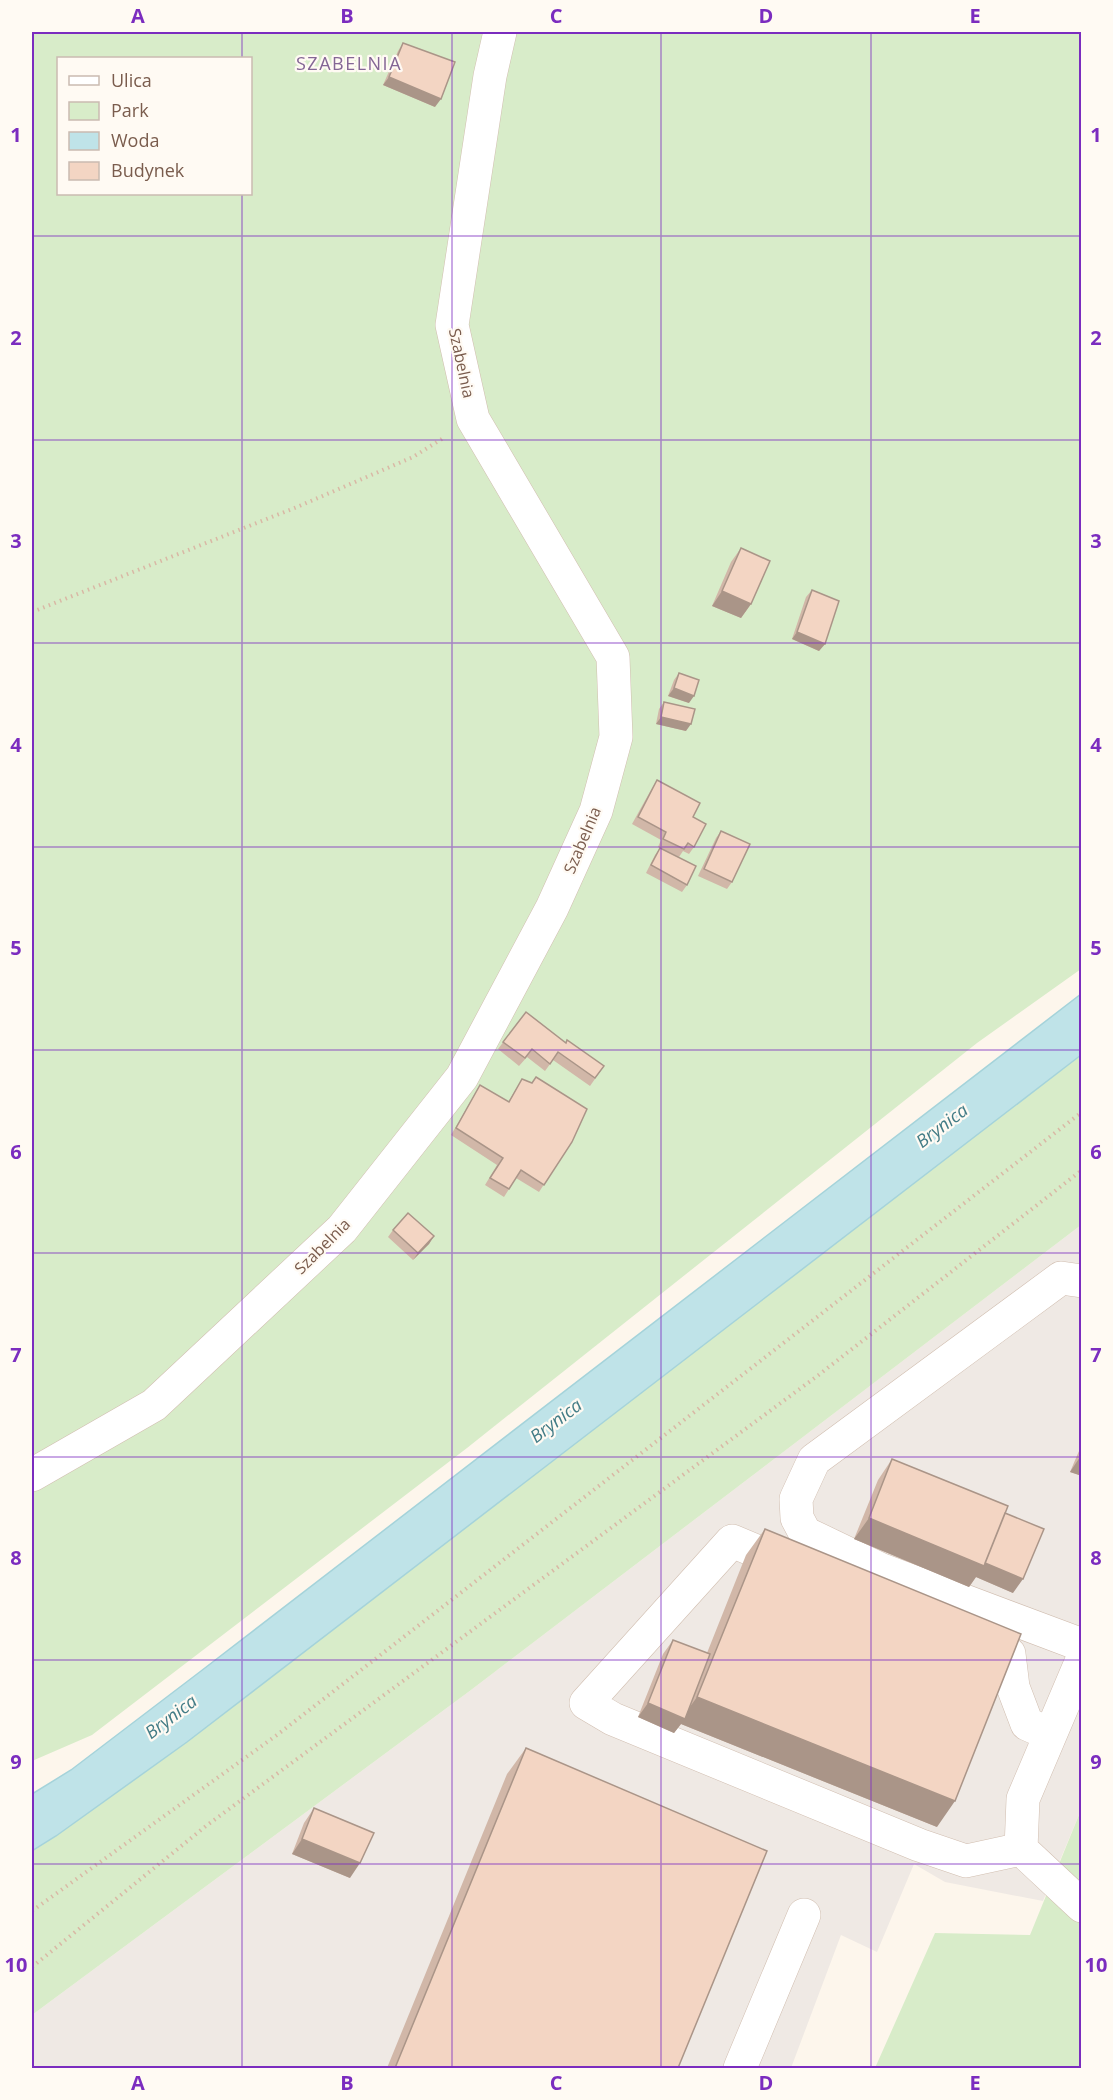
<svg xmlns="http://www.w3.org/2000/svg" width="1113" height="2100" font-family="'Open Sans',sans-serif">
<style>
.industrial{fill:#efe9e4}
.green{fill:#d8ecc9;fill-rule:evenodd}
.water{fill:#bfe3e8;stroke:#a5d3da;stroke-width:1.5}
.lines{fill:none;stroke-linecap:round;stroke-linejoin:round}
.minor-casing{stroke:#d1beb0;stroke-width:34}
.path{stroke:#d9b8a5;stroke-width:4;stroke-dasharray:1.5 4.5;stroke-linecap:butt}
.minor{stroke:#fff;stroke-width:33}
.wall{fill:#d1b7a8}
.shaded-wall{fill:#aa9588}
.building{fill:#f3d5c3;stroke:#aa9588;stroke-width:1.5}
.grid{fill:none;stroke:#7b2cbf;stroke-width:1.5;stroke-opacity:0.55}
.labels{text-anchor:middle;stroke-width:4.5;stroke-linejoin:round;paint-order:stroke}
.street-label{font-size:16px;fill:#7a5c4d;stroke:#fffaf3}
.neighbourhood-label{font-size:18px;letter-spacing:1.5px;fill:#846695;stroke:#fffaf3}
.water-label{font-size:18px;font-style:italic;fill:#437c86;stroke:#fffaf3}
.neatline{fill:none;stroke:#7b2cbf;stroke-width:2}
.grid-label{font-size:20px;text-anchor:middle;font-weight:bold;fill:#7b2cbf}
</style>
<rect width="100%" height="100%" fill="#fdf6ec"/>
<path class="industrial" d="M1081 1225V1810L1043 1901 945 1882 914 1864 877 1952 841 1935 791 2068H32V2015L471 1690Z"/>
<path class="green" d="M32 32H1081V969L977 1043 467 1448 92 1735 32 1761ZM58 58H250V194H58Z
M1081 1055V1225L471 1690 32 2015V1851L56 1836 187 1742Z
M1081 1810V2068H875L935 1933 1030 1935Z"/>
<path class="water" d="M1081 994V1055L187 1742 56 1836 32 1851V1794L71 1770 201 1671Z"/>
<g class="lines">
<g class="minor-casing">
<path id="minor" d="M1082 1281 1061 1278 814 1460 796 1499 797 1518 805 1533 882 1570 1082 1645
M32 1475 154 1405 342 1229 462 1077 552 908 596 811 616 737 613 657 473 419 452 325 490 76 500 32
M792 1566 732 1541 586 1703 613 1719 919 1845 966 1861 1021 1849
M977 1641 1009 1654 1013 1687 1027 1724 1050 1734
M1082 1660 1023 1799 1021 1849 1082 1906
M740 2068 804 1915"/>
</g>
<path class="path" d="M32 612 297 507 413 457 445 437
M32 1911 277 1735 1082 1112
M32 1967 206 1826 816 1377 1082 1170"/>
<use href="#minor" class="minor"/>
</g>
<path class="wall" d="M403 43 435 107 383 85 398 51Z
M741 548 751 604 741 618 712 606 731 562Z
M812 590 825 644 819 651 792 639 806 597Z
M679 673 689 703 668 696 674 680Z
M664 702 686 731 656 724 659 709Z
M657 780 693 817 694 847 689 854 683 851 679 857 658 847 661 840 632 824 652 788Z
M721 831 732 882 727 889 698 876 716 838Z
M660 848 687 885 682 892 646 873 655 855Z
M526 1012 566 1043 604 1066 590 1086 553 1060 545 1071 527 1057 519 1066 498 1049Z
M522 1079 572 1142 539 1192 516 1178 504 1197 485 1185 497 1165 451 1135 480 1085 508 1102Z
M393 1230 434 1236 429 1244 413 1260 388 1237Z
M1082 1444V1476L1070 1472Z
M892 1459 1005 1513 1013 1593 976 1577 969 1587 854 1539 878 1480Z
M765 1529 937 1827 681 1724 674 1733 638 1717 663 1654 673 1640 707 1653 746 1555Z
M526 1748 678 2068H387L507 1774Z
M314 1808 350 1878 292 1854 304 1823Z"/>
<path class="shaded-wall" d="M389 77 441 99 435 107 383 85Z
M722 591 751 604 741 618 712 606Z
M797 632 825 644 819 651 792 639Z
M674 688 694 696 689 703 668 696Z
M661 717 691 724 686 731 656 724Z
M434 1236 429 1244 413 1260 418 1253Z
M1080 1457H1082V1476L1070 1472Z
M869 1518 983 1562 1023 1579 1013 1593 976 1577 969 1587 854 1539Z
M697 1697 955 1801 937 1827 681 1724 674 1733 638 1717 648 1703 682 1718Z
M302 1839 360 1863 350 1878 292 1854Z"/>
<path class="building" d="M403 43 455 62 441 99 389 77Z
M741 548 770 561 751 604 722 591Z
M812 590 839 601 825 644 797 632Z
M679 673 699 680 694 696 674 688Z
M664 702 695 709 691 724 661 717Z
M657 780 700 803 693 817 706 824 694 847 688 843 684 849 663 839 666 832 638 817Z
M721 831 750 844 732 882 704 869Z
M660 848 696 866 687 885 651 865Z
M526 1012 566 1043 567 1040 604 1066 595 1078 558 1052 550 1064 532 1049 525 1058 503 1042Z
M536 1077 587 1109 572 1142 544 1185 521 1170 509 1189 490 1178 503 1158 456 1128 480 1085 509 1102 522 1079 532 1083Z
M408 1213 434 1236 418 1253 393 1230Z
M892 1459 1008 1506 984 1566 869 1518Z
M1005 1513 1044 1529 1023 1579 985 1563Z
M765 1529 1021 1634 955 1801 697 1697Z
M673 1640 710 1654 685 1719 648 1703Z
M526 1748 767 1851 678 2068H395Z
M314 1808 374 1833 360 1863 302 1839Z"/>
<path class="grid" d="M242 32V58M452 32V2068M661 32V2068M871 32V2068M242 194V2068M32 236H1082M32 440H1082M32 643H1082M32 847H1082M32 1050H1082M32 1253H1082M32 1457H1082M32 1660H1082M32 1864H1082"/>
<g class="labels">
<g class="street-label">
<text transform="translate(462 363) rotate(78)" y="6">Szabelnia</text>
<text transform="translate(582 840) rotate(-67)" y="6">Szabelnia</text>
<text transform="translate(322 1246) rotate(-45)" y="6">Szabelnia</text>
</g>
<g class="neighbourhood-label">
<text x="349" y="70">SZABELNIA</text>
</g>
<g class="water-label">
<text transform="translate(942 1126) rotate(-37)" y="6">Brynica</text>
<text transform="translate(556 1421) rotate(-37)" y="6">Brynica</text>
<text transform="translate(171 1717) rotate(-37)" y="6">Brynica</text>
</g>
</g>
<rect width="1113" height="2100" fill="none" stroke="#fffaf3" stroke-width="66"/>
<rect x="57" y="57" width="195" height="138" fill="#fffaf3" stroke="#cabbb1" stroke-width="1.5"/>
<rect x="69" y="76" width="30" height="9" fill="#ffffff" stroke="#cabbb1" stroke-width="1.5"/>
<text x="111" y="87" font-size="18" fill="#7a5c4d">Ulica</text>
<rect x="69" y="102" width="30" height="18" fill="#d8ecc9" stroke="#cabbb1" stroke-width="1.5"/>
<text x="111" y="117" font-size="18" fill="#7a5c4d">Park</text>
<rect x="69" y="132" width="30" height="18" fill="#bfe3e8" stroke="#cabbb1" stroke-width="1.5"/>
<text x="111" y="147" font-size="18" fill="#7a5c4d">Woda</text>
<rect x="69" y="162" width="30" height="18" fill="#f3d5c3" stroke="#cabbb1" stroke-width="1.5"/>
<text x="111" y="177" font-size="18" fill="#7a5c4d">Budynek</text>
<rect x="33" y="33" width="1047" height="2034" class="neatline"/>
<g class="grid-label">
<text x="138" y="23">A</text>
<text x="347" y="23">B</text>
<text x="556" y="23">C</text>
<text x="766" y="23">D</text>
<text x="975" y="23">E</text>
<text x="16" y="142">1</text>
<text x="1096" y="142">1</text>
<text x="16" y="345">2</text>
<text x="1096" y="345">2</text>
<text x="16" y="548">3</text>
<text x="1096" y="548">3</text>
<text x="16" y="752">4</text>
<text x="1096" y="752">4</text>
<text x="16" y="955">5</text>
<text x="1096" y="955">5</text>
<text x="16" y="1159">6</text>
<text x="1096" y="1159">6</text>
<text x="16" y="1362">7</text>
<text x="1096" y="1362">7</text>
<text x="16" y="1565">8</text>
<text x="1096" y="1565">8</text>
<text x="16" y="1769">9</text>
<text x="1096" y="1769">9</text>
<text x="16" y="1972">10</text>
<text x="1096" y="1972">10</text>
<text x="138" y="2090">A</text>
<text x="347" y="2090">B</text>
<text x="556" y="2090">C</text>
<text x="766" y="2090">D</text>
<text x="975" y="2090">E</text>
</g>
</svg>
